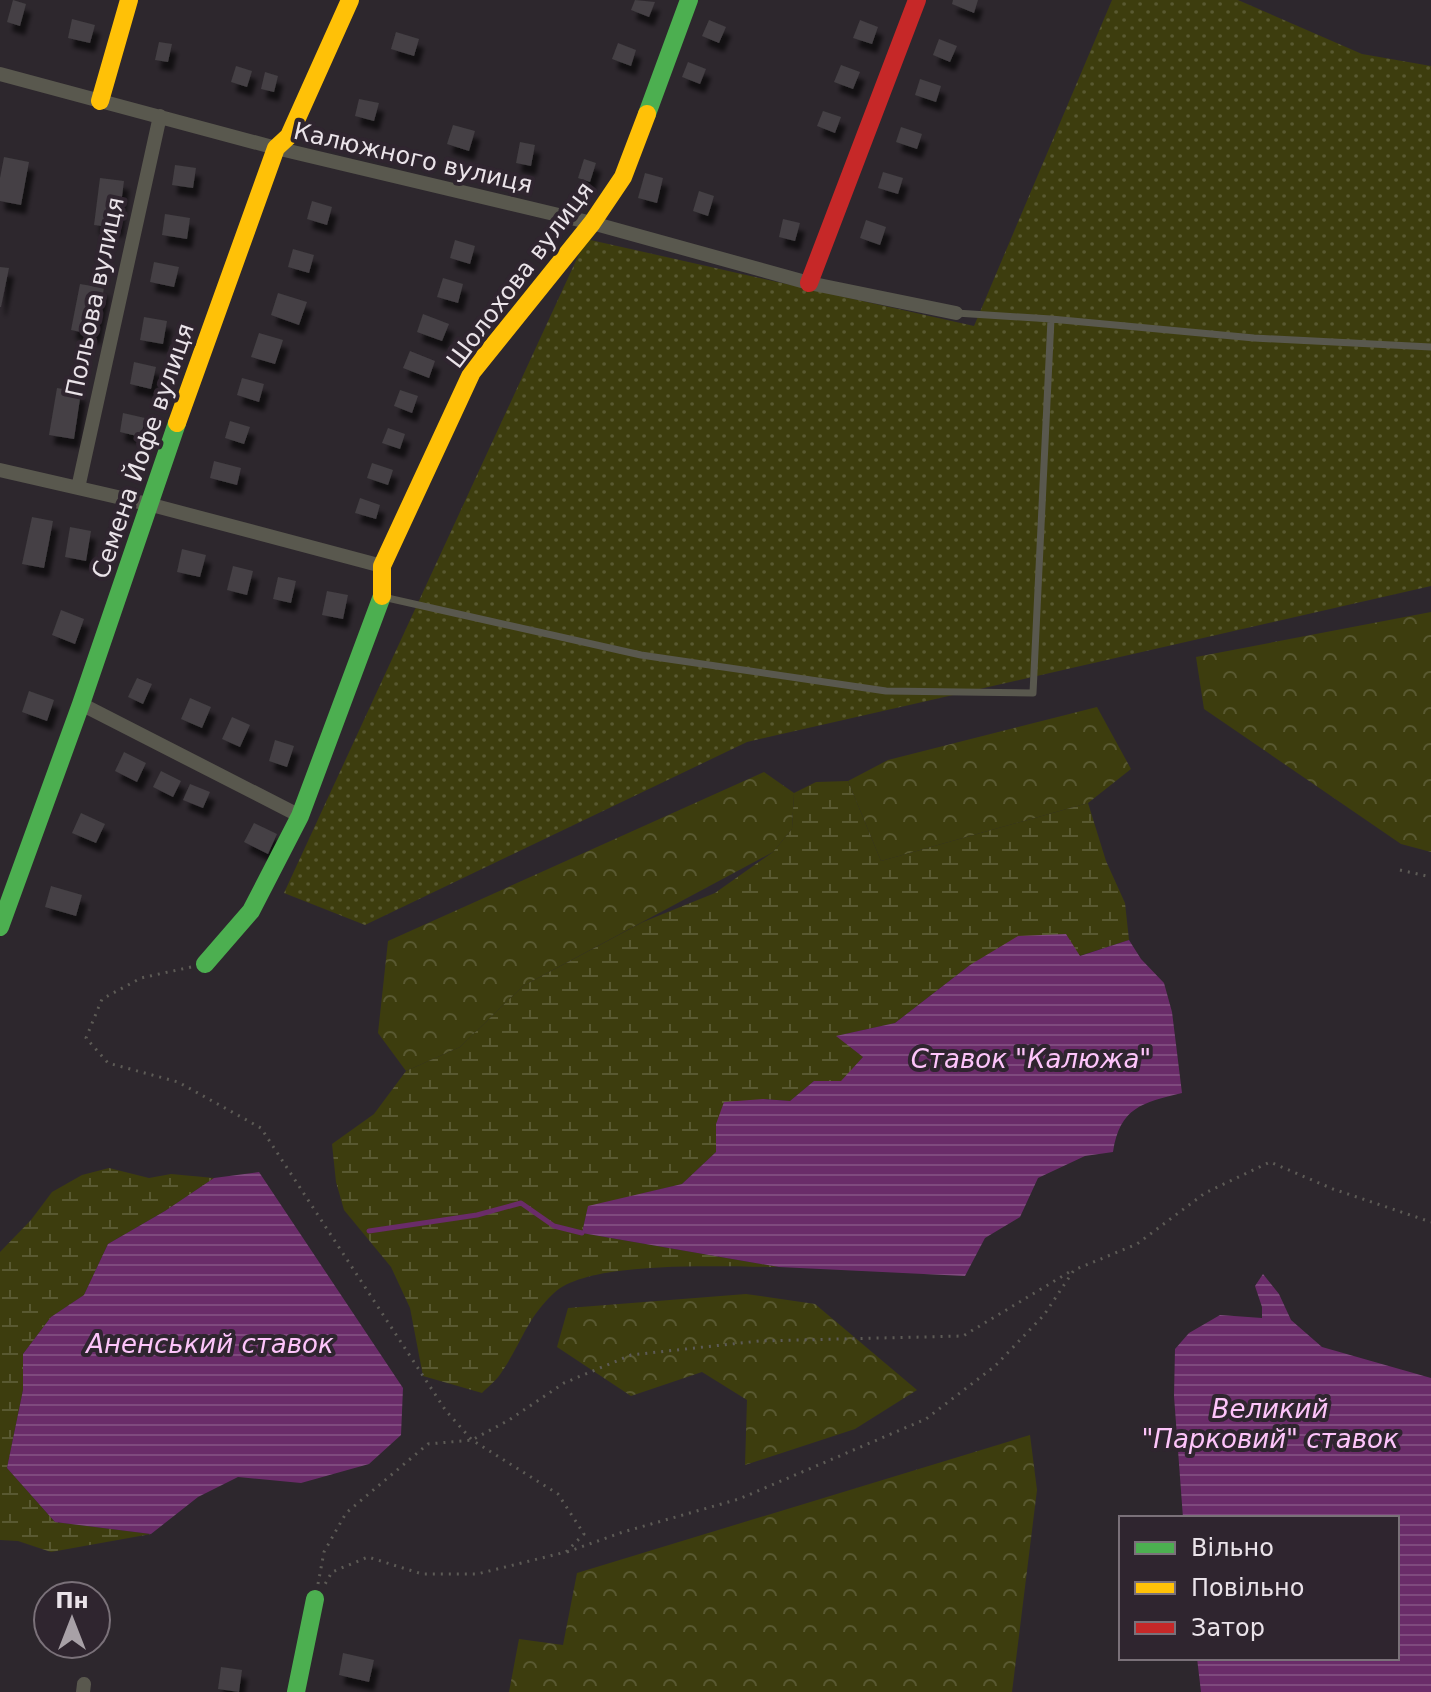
<svg xmlns="http://www.w3.org/2000/svg" width="1431" height="1692" font-family="'DejaVu Sans',sans-serif">
<style>
.grass{fill:url(#grass-dots)}
.forest{fill:url(#forest-crowns)}
.wetland{fill:url(#wetland-marsh)}
.water{fill:url(#water-rules)}
.lines{fill:none;stroke-linecap:round;stroke-linejoin:round}
.stream{stroke:#6a2c69;stroke-width:5}
.building{fill:#444044;filter:url(#shadow)}
.path{stroke:#5d5b56;stroke-width:3;stroke-dasharray:2 6;stroke-linecap:butt}
.lane{stroke:#59584e;stroke-width:7}
.street{stroke:#59584e;stroke-width:14}
.fast{stroke:#4caf50;stroke-width:18}
.slow{stroke:#ffc107;stroke-width:18}
.jam{stroke:#c62828;stroke-width:18}
.labels{text-anchor:middle;stroke-width:8;stroke-linejoin:round;paint-order:stroke}
.street-label{font-size:24px;fill:#eae3e9;stroke:#2f252f}
.water-label{font-size:26px;font-style:italic;fill:#fdc4fa;stroke:#2f252f}
</style>
<defs>
<pattern id="grass-dots" width="8" height="8" patternUnits="userSpaceOnUse" patternTransform="scale(2)"><rect width="8" height="8" fill="#3d3d0e"/><path d="M2 2h.1M6 6h.1" fill="none" stroke="#595931" stroke-width="1.8" stroke-linecap="round"/></pattern>
<pattern id="forest-crowns" width="20" height="18" patternUnits="userSpaceOnUse" patternTransform="scale(2)"><rect width="20" height="18" fill="#3d3d0e"/><path d="M2 6a3 3 0 1 1 6 0M12 15a3 3 0 1 1 6 0" fill="none" stroke="#595931"/></pattern>
<pattern id="wetland-marsh" width="20" height="14" patternUnits="userSpaceOnUse" patternTransform="scale(2)"><rect width="20" height="14" fill="#3d3d0e"/><path d="M1 5h8M5 5V1M11 12h8M15 12V8" fill="none" stroke="#595931"/></pattern>
<pattern id="water-rules" width="6" height="5" patternUnits="userSpaceOnUse" patternTransform="scale(2)"><rect width="6" height="5" fill="#6a2c69"/><path d="M0 2.5h6" fill="none" stroke="#7f4a7e"/></pattern>
<filter id="shadow"><feDropShadow dx="5" dy="9" stdDeviation="2" flood-color="#0009"/></filter>
</defs>
<rect width="100%" height="100%" fill="#2d272d"/>
<path class="grass" d="M1112 0H1238L1362 54 1431 66V586L747 742 365 925 284 893 586 239 974 326Z"/>
<path class="forest" d="M1431 612V852L1401 844 1204 709 1196 657Z
M1097 707 1131 769 1088 803 881 861 848 781 888 760Z
M764 772 794 793 792 829 773 852 523 986 460 1047 406 1071 378 1033 388 941Z
M746 1294 815 1304 917 1390 855 1429 745 1465 747 1400 702 1372 631 1396 557 1347 568 1308Z
M1030 1435 1037 1490 1012 1692H509L519 1639 563 1645 577 1573Z"/>
<path class="wetland" d="M848 781 881 861 1088 803 1106 861 1125 903 1129 940 1079 956 970 965 895 1023 837 1036 863 1057 841 1082 814 1081 790 1101 763 1099 716 1124V1152L682 1184 588 1207 582 1233 779 1267C728 1267 590 1259 554 1293 527 1318 522 1342 503 1370 498 1379 489 1386 482 1393L423 1376 410 1308 391 1267 344 1210 336 1182 332 1144 374 1114 406 1071 460 1047 523 986 643 922 715 893 773 852 792 829 794 793 816 782Z
M109 1168 149 1178 171 1174 214 1178 165 1211 108 1244 84 1295 51 1317 23 1354V1390L7 1468 55 1522 151 1534 51 1552 18 1541 0 1540V1252L31 1220 52 1192 82 1175Z"/>
<path class="water" d="M1066 934 1080 956 1129 940 1141 959 1164 983 1172 1012 1182 1093C1142 1103 1120 1107 1113 1152L1085 1156 1038 1178 1020 1217 985 1238 965 1276 779 1267 582 1233 588 1206 682 1184 716 1152V1124L724 1102 763 1099 790 1101 814 1081H841L863 1057 836 1036 895 1023 970 965 1018 936Z
M259 1172 403 1388 401 1435 369 1464 301 1483 238 1477 198 1497 151 1534 55 1522 7 1468 23 1390V1354L51 1317 84 1295 108 1244 165 1211 214 1178Z
M1263 1274 1279 1294 1291 1320 1322 1347 1431 1378V1692H1201L1197 1658H1397V1518H1183L1174 1396 1175 1349 1189 1333 1220 1315 1262 1318V1307L1255 1286Z"/>
<g class="lines">
<path class="stream" d="M369 1231 477 1215 521 1203 554 1226 582 1233"/>
</g>
<path class="building" d="M13 0 26 4 20 26 7 22Z
M635 0 655 2 649 17 631 10Z
M953 0H978L974 13 952 4Z
M72 19 95 25 90 43 68 38Z
M709 20 726 27 719 43 702 36Z
M860 20 878 27 872 44 853 38Z
M396 32 419 39 414 56 391 49Z
M939 39 957 46 950 62 933 55Z
M159 42 172 44 168 62 155 60Z
M618 43 636 50 631 66 612 59Z
M688 62 706 69 700 84 682 77Z
M841 65 860 72 853 89 834 82Z
M236 66 252 71 247 87 231 82Z
M265 72 278 76 274 92 261 89Z
M920 79 941 86 936 102 915 95Z
M359 99 379 103 374 121 355 116Z
M823 111 841 117 835 133 817 126Z
M453 125 475 131 469 151 447 144Z
M901 127 922 134 917 149 896 142Z
M520 142 535 145 531 166 516 163Z
M4 157 29 162 21 205 0 201V178Z
M584 159 596 163 590 182 578 178Z
M175 165 196 168 193 188 172 185Z
M883 172 903 178 898 194 878 188Z
M645 173 663 178 657 203 638 198Z
M100 178 124 181 118 228 94 225Z
M699 191 714 196 708 216 693 211Z
M312 201 332 207 327 225 307 219Z
M165 214 190 218 187 239 162 235Z
M783 219 800 223 795 241 779 237Z
M866 220 886 227 880 245 860 238Z
M455 240 475 246 470 264 450 258Z
M293 249 314 255 309 273 288 267Z
M154 262 179 267 174 287 150 282Z
M0 267 9 268 1 307H0Z
M443 278 463 284 458 303 437 297Z
M80 284 104 288 95 335 71 330Z
M278 293 307 302 299 325 271 315Z
M423 314 449 324 442 341 417 332Z
M144 317 167 321 163 344 140 340Z
M259 333 283 340 275 364 251 357Z
M410 351 435 361 429 378 403 368Z
M134 362 156 367 151 389 130 384Z
M242 378 264 384 259 402 237 395Z
M57 388 81 392 74 439 49 435Z
M400 390 418 396 412 413 394 406Z
M123 413 145 418 141 437 120 432Z
M230 421 250 427 244 444 225 438Z
M388 428 405 434 400 449 382 443Z
M214 461 241 468 237 485 210 478Z
M372 463 393 470 388 485 367 478Z
M360 498 380 505 376 519 355 513Z
M32 517 53 521 44 568 22 564Z
M70 527 91 531 86 561 65 557Z
M182 549 206 555 200 577 177 572Z
M233 566 253 571 247 595 227 590Z
M278 577 296 581 291 603 273 599Z
M327 591 348 595 343 619 322 615Z
M61 610 84 619 75 644 52 635Z
M137 678 152 684 143 704 128 697Z
M29 691 54 700 47 721 22 712Z
M190 698 211 707 202 728 181 719Z
M232 717 250 725 240 747 222 739Z
M275 740 294 746 287 767 269 761Z
M124 752 146 763 137 782 115 771Z
M161 771 181 781 173 797 153 787Z
M190 784 210 792 203 808 183 800Z
M81 813 105 824 96 843 72 833Z
M254 823 277 834 268 854 244 842Z
M51 886 82 895 76 916 45 907Z
M343 1653 374 1660 369 1682 339 1675Z
M221 1667 242 1670 239 1692 218 1689Z"/>
<g class="lines">
<path class="path" d="M1400 870 1431 877
M191 967 141 978 102 999 86 1038 108 1063 178 1082 261 1128 446 1411 472 1440 558 1494 584 1534 566 1552 477 1574H422L368 1557 332 1572 324 1586
M567 1552 623 1532 739 1499 926 1419 995 1366 1044 1315 1074 1270 1137 1244 1205 1193 1270 1162 1333 1189 1431 1222
M318 1584 324 1552 346 1513 428 1444 472 1440 509 1420 564 1383 631 1355 759 1341 963 1336 1071 1271"/>
<path class="lane" d="M956 313 1051 319 1254 338 1431 347
M383 597 641 655 886 691 1033 693 1051 319"/>
<path class="street" d="M0 74 276 148 592 223 809 283 956 313
M0 470 148 504 382 566
M78 488 160 116
M81 704 300 816
M83 1692 84 1684"/>
<path class="fast" d="M647 114 689 0
M0 927 81 704 177 423
M205 964 251 911 300 816 382 596
M296 1692 315 1599"/>
<path class="slow" d="M100 101 129 0
M177 423 276 148 289 136 350 0
M382 596V566L472 372 592 223 623 177 647 114"/>
<path class="jam" d="M809 283 917 0"/>
</g>
<g class="labels">
<g class="street-label">
<text transform="translate(413 158) rotate(13)" y="8">Калюжного вулиця</text>
<text transform="translate(520 275) rotate(-53)" y="8">Шолохова вулиця</text>
<text transform="translate(95 297) rotate(-78)" y="8">Польова вулиця</text>
<text transform="translate(143 451) rotate(-71)" y="8">Семена Йофе вулиця</text>
</g>
<g class="water-label">
<text x="1031" y="1068">Ставок "Калюжа"</text>
<text x="210" y="1353">Аненський ставок</text>
<text x="1270" y="1418">Великий<tspan x="1270" dy="30">"Парковий" ставок</tspan></text>
</g>
</g>
<rect x="1119" y="1516" width="280" height="144" fill="#2f252f" stroke="#7a7179" stroke-width="2"/>
<rect x="1135" y="1542" width="40" height="12" fill="#4caf50" stroke="#7a7179" stroke-width="2"/>
<text x="1191" y="1556" font-size="24" fill="#eae3e9">Вільно</text>
<rect x="1135" y="1582" width="40" height="12" fill="#ffc107" stroke="#7a7179" stroke-width="2"/>
<text x="1191" y="1596" font-size="24" fill="#eae3e9">Повільно</text>
<rect x="1135" y="1622" width="40" height="12" fill="#c62828" stroke="#7a7179" stroke-width="2"/>
<text x="1191" y="1636" font-size="24" fill="#eae3e9">Затор</text>
<g transform="translate(72 1620)"><circle r="38" fill="#2f252f" stroke="#7a7179" stroke-width="2"/>
<path d="M0-6L14 30L0 20L-14 30Z" fill="#a8a1a7"/>
<text y="-12" font-size="22" font-weight="bold" text-anchor="middle" fill="#eae3e9">Пн</text>
</g>
</svg>
